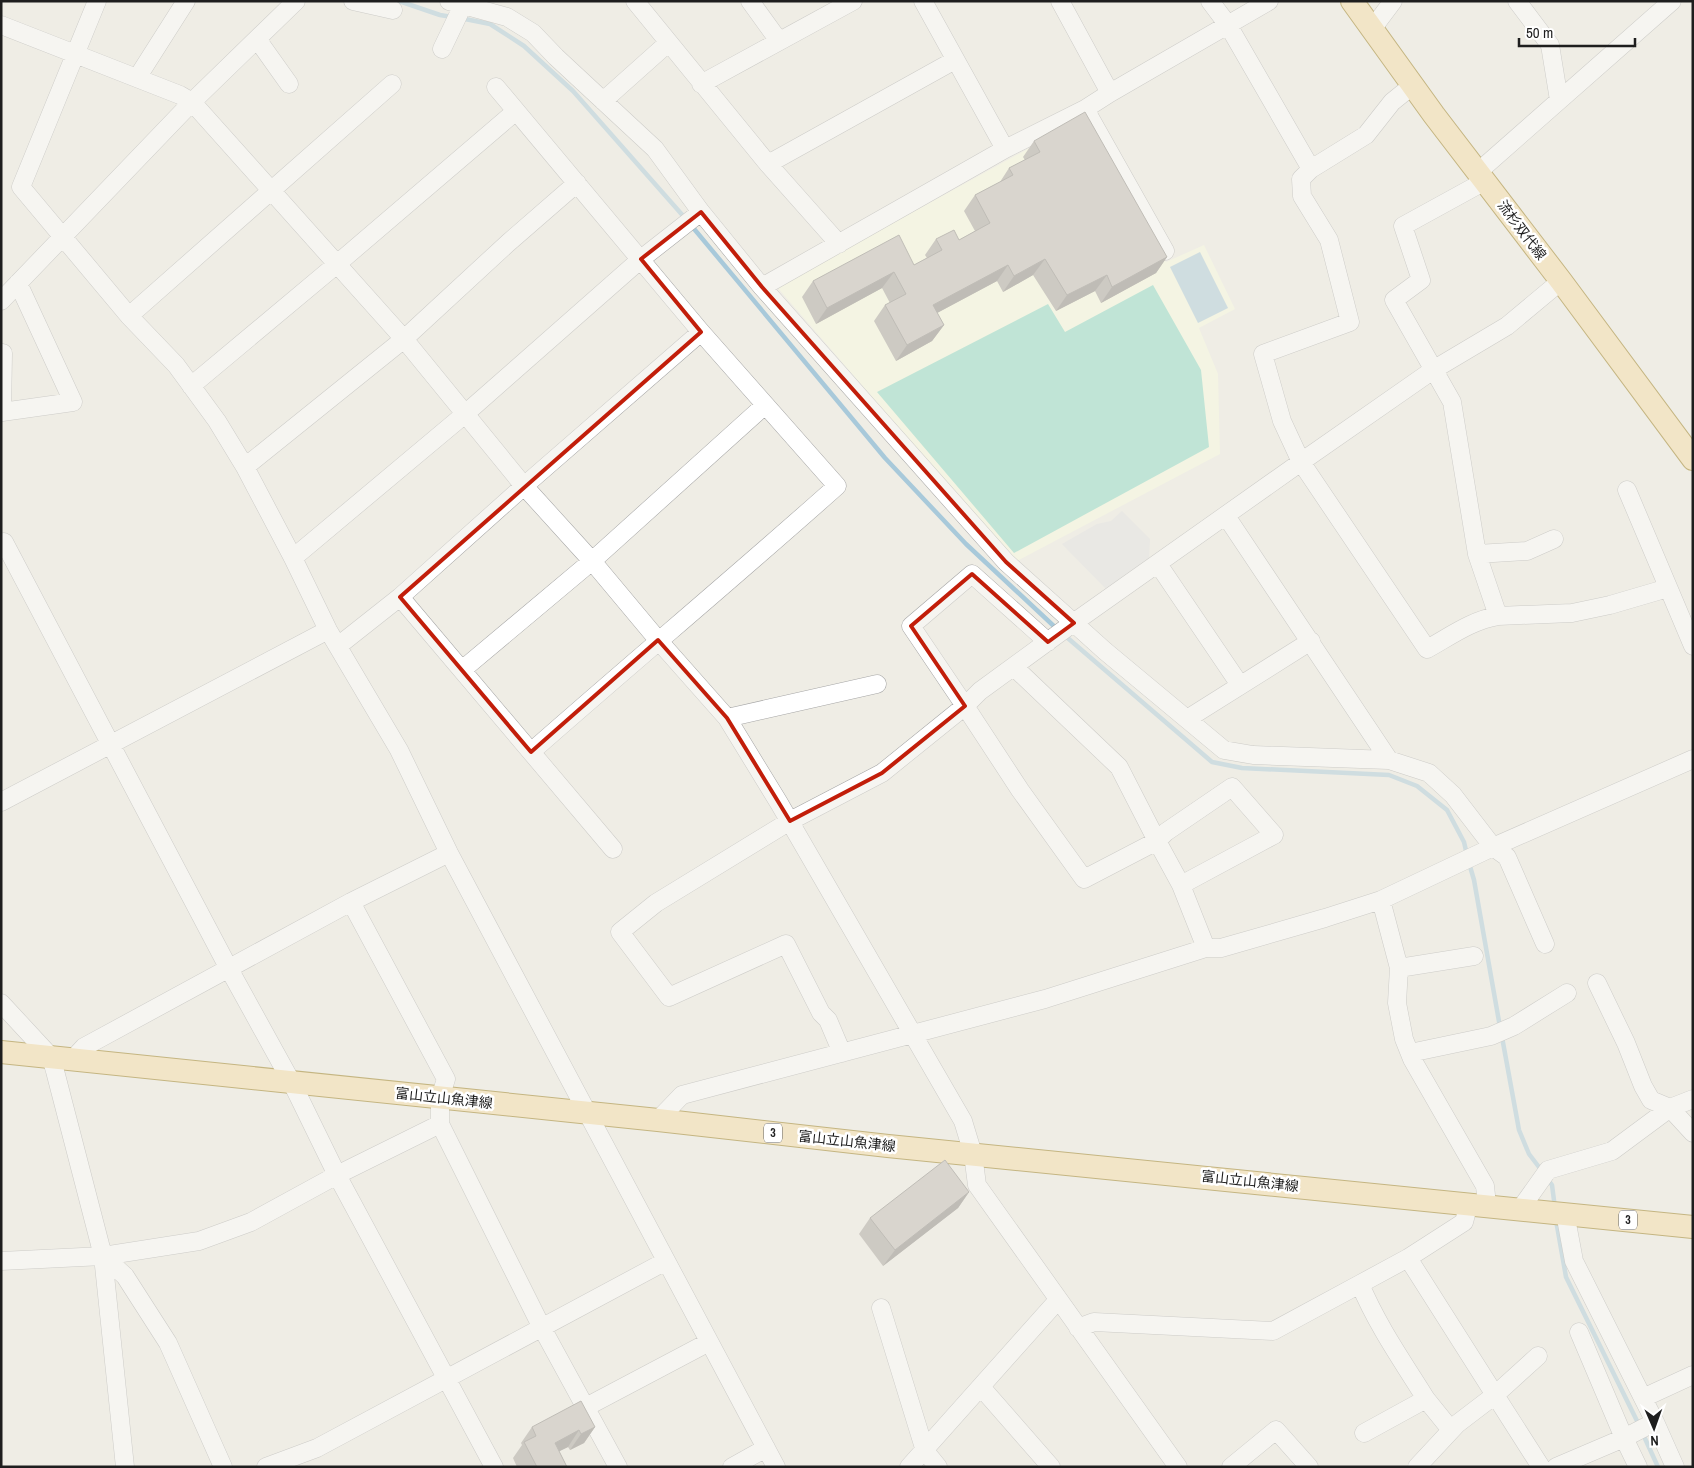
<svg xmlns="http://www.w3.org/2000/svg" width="1694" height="1468" font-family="'Archivo Narrow','Noto Sans JP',sans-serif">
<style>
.education{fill:#fafddf}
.pitch{fill:#87dac3}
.parking{fill:#e2e2e2}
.water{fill:#a8c9da}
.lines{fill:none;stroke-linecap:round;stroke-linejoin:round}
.stream{stroke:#a8c9da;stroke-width:4.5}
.minor-casing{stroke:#a5a5a5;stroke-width:19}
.major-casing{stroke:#917208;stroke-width:24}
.minor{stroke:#fff;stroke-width:18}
.major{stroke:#f7dba2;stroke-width:22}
.wall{fill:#a49f99}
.shaded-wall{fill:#86827d}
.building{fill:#bfb9b2;stroke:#86827d}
.marked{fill:none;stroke:#c21e0a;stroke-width:4;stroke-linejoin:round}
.labels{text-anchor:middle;stroke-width:5;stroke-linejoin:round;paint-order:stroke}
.shield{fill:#fff;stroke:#626262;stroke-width:1}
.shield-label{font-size:12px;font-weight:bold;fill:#1e1e1e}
.street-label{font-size:14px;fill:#1e1e1e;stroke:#fff}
</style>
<rect width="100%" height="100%" fill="#efede5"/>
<path class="education" d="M1084 118 1166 262 1204 245 1235 309 1199 328 1218 374 1220 454 1015 562 777 287Z"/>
<path class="pitch" d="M1153 285 1201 370 1209 447 1014 553 877 392 1048 304 1065 332Z"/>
<path class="parking" d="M1122 511 1150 539 1149 560 1107 590 1062 544 1097 524 1111 521Z"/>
<path class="water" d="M1200 252 1228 308 1198 323 1170 267Z"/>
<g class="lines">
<path class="stream" d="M399 1 440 15 452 17
M460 18 490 24 524 46 573 91 685 218
M690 224 885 458 966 544 1057 629
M1063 634 1212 762 1242 768 1389 775 1417 786 1447 810 1464 842 1467 855
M1469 863 1474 880 1500 1027
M1502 1037 1519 1130 1529 1154 1542 1171
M1546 1177 1552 1185 1555 1208
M1556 1220 1566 1277 1639 1425
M1642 1432 1658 1467"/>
<g class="minor-casing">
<path id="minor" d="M97 1 21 187 129 316 176 365 217 421 245 467 293 558 328 630 399 750 449 853 776 1467
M353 1 393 10
M449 1 507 17 533 33 556 57 655 149 701 212 762 287 1006 562 1105 651 1224 750 1253 755 1389 760 1429 773 1453 795 1493 847 1507 857 1545 944
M635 1 768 164 839 244
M750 1 779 41
M923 1 1005 149
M1060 1 1110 93
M1210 1 1228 25 1311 169 1366 135 1392 102 1413 85
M1517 1 1550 45 1559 100
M1 25 180 95 192 102 404 339 524 486 592 561 658 640 727 718 779 803 963 1121 973 1154 977 1185 1178 1467
M1372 29 1393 1
M257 39 289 84
M442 49 463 5
M137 78 186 1
M701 84 853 1
M496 87 701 332 837 486C736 576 632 663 531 752
M603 101 668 43
M1085 109 1165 251
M768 164 955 60
M1311 169 1301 179 1302 196 1329 240 1350 322 1263 354 1282 421 1301 462 1427 649C1449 637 1472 620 1498 616
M1478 172 1672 1
M1485 181 1403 226 1421 280 1394 300 1452 402 1477 554 1498 616 1572 613 1610 605 1668 588
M762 287 1005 149 1085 109 1110 93 1269 1
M1 301 192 102 296 1
M129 316 392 84
M1 353H3L2 412 73 402 18 283
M191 386 337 264 516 111
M245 467 404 339 508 243 577 183
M1627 490 1693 646
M1226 516 1389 760
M4 542 228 967 292 1083 337 1175 494 1467
M1477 554 1527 551 1554 539
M293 558 465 414 641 259 701 212
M1158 564 1240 685
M400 597 613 849
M338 646 400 597 524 486 701 332
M1014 667 1119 767 1157 841 1166 832 1232 787 1274 835 1181 885
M462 670 592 561 765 405
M727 718 877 684
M1187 719 1311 641
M1 802 328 630
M1381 900 1399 968 1397 1003 1404 1039 1412 1059 1485 1186 1487 1205
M351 902 446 1079 440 1098V1124L541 1326 618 1467
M1206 948 1181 885 1157 841 1084 879 1020 790 965 706 980 691 1069 626 1301 462 1433 370 1507 326 1561 281
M1399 968 1474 956
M1597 983 1626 1043 1643 1086 1651 1100 1670 1108 1693 1133
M1 1003 51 1057 55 1071 103 1256 125 1467
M842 1053 828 1020 821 1013 786 944 669 997 620 932 656 903 790 821 882 773 965 706 911 626 972 574 1048 642
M1410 1053 1491 1036 1514 1026 1567 993
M73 1059 84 1047 351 902 449 853
M658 1120 682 1095 1045 999 1206 948H1221L1325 918 1381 900 1493 847 1693 759
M1521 1208 1548 1170 1612 1151 1670 1108 1693 1099
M1565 1213 1574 1261 1655 1422 1675 1467
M103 1256 125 1276 168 1343 223 1467
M1408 1258 1464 1222 1469 1203
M1 1261 103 1256 199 1241 251 1222 337 1175 440 1124
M1360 1284 1408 1258 1495 1395 1538 1356
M881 1308 925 1451 938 1467
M1078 1328 1094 1322 1273 1331 1360 1284C1377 1325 1403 1362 1426 1399
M1579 1332 1624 1438 1638 1467
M981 1387 1051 1467
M1643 1398 1693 1375
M586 1407 709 1342
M1364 1433 1426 1399 1451 1430
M266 1467 317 1448 666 1261
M732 1467 766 1448
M909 1467 1058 1300
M1231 1467 1276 1430 1309 1467
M1417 1467 1457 1424 1495 1395 1541 1467
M1556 1467 1624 1438 1655 1422"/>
</g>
<g class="major-casing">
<path id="major" d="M1352 1 1434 115 1561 281 1693 459
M1 1052 658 1120 888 1146 1693 1227"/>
</g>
<use href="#minor" class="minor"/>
<use href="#major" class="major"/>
</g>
<path class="wall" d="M1034 141 1167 257 1156 273 1101 303 1095 291 1056 311 1033 275 1003 292 997 281 937 313 944 325 932 341 896 361 874 321 885 305 890 303 882 288 816 324 802 297 813 281 914 265 927 258 925 255 936 239 959 240 975 231 964 211 975 195 1000 182 1009 168 1025 160 1023 157Z
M969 1192 958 1208 883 1266 859 1234 870 1218Z
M532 1427H595L584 1443 570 1450 568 1447 559 1451 567 1467H517L513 1458 522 1445 521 1443Z"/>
<path class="shaded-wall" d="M1167 257 1156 273 1101 303 1112 287Z
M1045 259 1033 275 1003 292 1014 276Z
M1008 265 997 281 922 321 933 305Z
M894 272 882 288 816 324 827 308Z
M1107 275 1095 291 1056 311 1067 295Z
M944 325 932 341 896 361 907 345Z
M969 1192 958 1208 883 1266 895 1250Z
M595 1427 584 1443 570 1450 581 1434Z
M579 1430 568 1447 544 1459 555 1443Z"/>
<path class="building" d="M1085 112 1167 257 1112 287 1107 275 1067 295 1045 259 1014 276 1008 265 933 305 944 325 907 345 885 305 906 294 894 272 827 308 813 281 899 235 914 265 942 250 936 239 954 230 959 240 990 223 975 195 1013 175 1009 168 1040 152 1034 141Z
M945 1160 969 1192 895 1250 870 1218Z
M581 1401 595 1427 581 1434 579 1430 555 1443 567 1467H537L524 1442 536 1436 532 1427Z"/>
<path d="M0 0H1694V1468H0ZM701 212 762 287 1006 562 1074 623 1048 642 972 574 911 626 965 706 882 773 790 821 727 718 658 640 531 752 400 597 701 332 641 259Z" fill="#efede5" fill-opacity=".55" fill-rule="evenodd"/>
<path class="marked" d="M701 212 762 287 1006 562 1074 623 1048 642 972 574 911 626 965 706 882 773 790 821 727 718 658 640 531 752 400 597 701 332 641 259Z"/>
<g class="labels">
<g class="shield">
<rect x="764" y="1123.5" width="18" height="19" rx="4"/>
<rect x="1619" y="1210.5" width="18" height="19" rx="4"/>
</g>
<g class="shield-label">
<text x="773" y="1137">3</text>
<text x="1628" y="1224">3</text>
</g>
<g class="street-label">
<text transform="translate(1522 230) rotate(53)" y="5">流杉双代線</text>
<text transform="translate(444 1098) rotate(6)" y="5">富山立山魚津線</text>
<text transform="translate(847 1141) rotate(6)" y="5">富山立山魚津線</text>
<text transform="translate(1250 1181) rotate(6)" y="5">富山立山魚津線</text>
</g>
</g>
<rect width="1694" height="1468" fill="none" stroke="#1e1e1e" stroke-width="5"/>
<g transform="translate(1654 1428) rotate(178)" stroke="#ffffff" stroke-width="4" paint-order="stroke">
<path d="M0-4L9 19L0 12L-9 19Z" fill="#1e1e1e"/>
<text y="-8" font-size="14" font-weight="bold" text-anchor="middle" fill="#1e1e1e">N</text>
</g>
<path d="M1519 38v8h116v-8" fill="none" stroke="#1e1e1e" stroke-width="2.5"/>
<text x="1526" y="38" font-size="15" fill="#1e1e1e" stroke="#ffffff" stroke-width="4" paint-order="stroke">50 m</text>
</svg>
